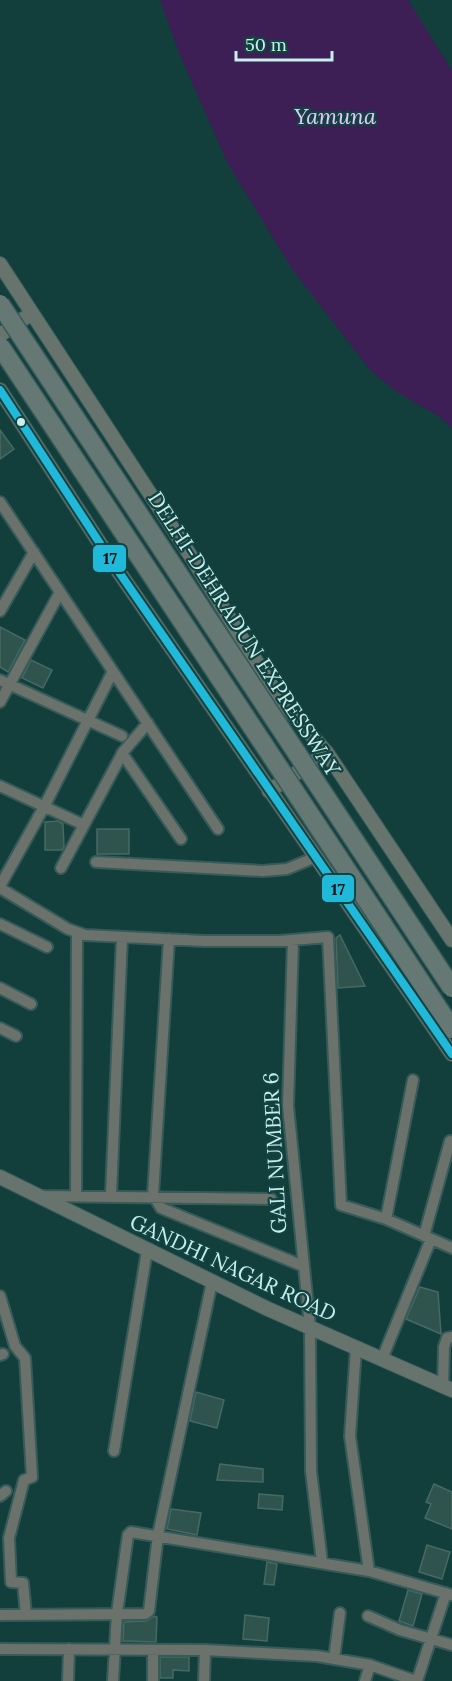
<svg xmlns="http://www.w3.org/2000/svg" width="452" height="1681" font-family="Lora,serif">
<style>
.water{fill:#3d1e55}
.building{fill:#2f544e;stroke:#466963;stroke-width:1.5}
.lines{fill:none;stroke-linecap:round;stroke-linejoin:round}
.street-casing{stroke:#365b59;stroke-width:14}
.secondary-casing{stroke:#365b59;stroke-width:16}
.street{stroke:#6b726c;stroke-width:10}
.secondary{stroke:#67746d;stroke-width:14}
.highway-bridge-casing{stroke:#365b59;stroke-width:21;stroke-linecap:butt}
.highway-bridge{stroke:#667873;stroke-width:18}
.bus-1-casing{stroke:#134341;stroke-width:12}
.bus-1{stroke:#20b9da;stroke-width:8}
.bus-dot{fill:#c7f0ed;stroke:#134341;stroke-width:2}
.labels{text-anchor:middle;stroke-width:4.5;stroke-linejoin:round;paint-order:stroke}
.street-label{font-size:21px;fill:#c7f0ed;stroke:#134341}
.water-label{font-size:22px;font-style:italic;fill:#e7c7ff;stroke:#134341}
.line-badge{stroke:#134341;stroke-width:2}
.pale-badge-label{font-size:16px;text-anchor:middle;font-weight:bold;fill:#111}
</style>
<rect width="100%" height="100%" fill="#123e3c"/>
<path class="water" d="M160 0H408L452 71V428L440 417 397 392 371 371 292 269 228 164 179 53Z"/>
<path class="building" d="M0 430 14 449 0 459Z
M0 627 25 640 8 672 0 667Z
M31 660 52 670 43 688 22 678Z
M58 821 63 824 64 847 62 850H45V822Z
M97 829H129V854H97Z
M340 935 365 986 338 988 336 938Z
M420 1287 438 1292 441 1334 406 1319Z
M196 1392 224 1400 217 1428 190 1421Z
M220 1464 263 1469V1482L217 1480Z
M434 1484 452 1492V1529L425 1518 431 1504 426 1502Z
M259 1494 283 1496 282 1510 258 1508Z
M171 1509 201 1513 197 1535 167 1529Z
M427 1545 450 1552 442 1579 419 1572Z
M267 1562 277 1564 274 1585 264 1584Z
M408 1590 422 1594 413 1626 399 1621Z
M245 1615 269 1618 267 1641 243 1639Z
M154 1616 157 1617 156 1642 123 1641 124 1622 146 1621Z
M160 1657H189V1671L173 1670V1678H160Z"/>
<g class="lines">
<g class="street-casing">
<path id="street" d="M0 502 218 829
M0 611 34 552
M0 680 122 736
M0 702 59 594
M122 753 181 839
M0 786 84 825
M96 862 263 871 287 869 316 857
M61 868 123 752 148 723
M0 886 44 807 112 673
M0 888 68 929 85 935 204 941H279L328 937 341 1205 386 1219 452 1248
M0 924 47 947
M169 939 153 1195 161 1208 303 1266
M293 940 288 1106 310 1327 311 1471 322 1562
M0 988 31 1004
M0 1028 16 1036
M76 1195 77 933
M111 1195 122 937
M40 1196 271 1199
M386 1219 413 1080
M424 1236 450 1141
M0 1296 15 1346 25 1358 32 1477 24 1480 9 1538 11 1582 23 1583 26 1615
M356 1348 350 1436 369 1571
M0 1355 3 1354
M382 1359 431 1239
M443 1386 444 1347 447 1338 452 1337
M114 1451 147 1251
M0 1496 6 1491
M0 1615 145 1614 149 1611 158 1535 212 1282
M368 1616 400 1630 452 1645
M0 1649 205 1650 317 1656 370 1665 416 1681
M153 1650V1681
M334 1659 340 1613
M68 1681 69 1649
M113 1681 117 1613 128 1535 131 1532 369 1571 452 1595
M204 1681 205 1650
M365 1681 370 1665
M417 1681 446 1593"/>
</g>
<g class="secondary-casing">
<path id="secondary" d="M0 264 190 555 279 698 327 753 452 940
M0 335 32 313
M0 390 112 562 452 1054
M269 791 327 753
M0 1177 268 1309 452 1390"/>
</g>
<use href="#street" class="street"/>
<use href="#secondary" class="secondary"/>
<g class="highway-bridge-casing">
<path id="highway-bridge" d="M0 304 452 988
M0 346 452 1029"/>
</g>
<use href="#highway-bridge" class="highway-bridge"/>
<g class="bus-1-casing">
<path id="bus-1" d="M0 390 112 562 452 1054"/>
</g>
<use href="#bus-1" class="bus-1"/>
</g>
<circle class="bus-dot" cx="21" cy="422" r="5"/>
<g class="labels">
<g class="street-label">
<text transform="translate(244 634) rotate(57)" y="7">DELHI-DEHRADUN EXPRESSWAY</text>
<text transform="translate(275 1153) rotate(-93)" y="7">GALI NUMBER 6</text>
<text transform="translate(233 1268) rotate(25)" y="7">GANDHI NAGAR ROAD</text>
</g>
<g class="water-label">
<text x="335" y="124">Yamuna</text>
</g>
</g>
<g class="line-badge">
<rect x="92" y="544" width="35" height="29" rx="6" fill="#20b9da"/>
<rect x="321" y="874" width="34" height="29" rx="6" fill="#20b9da"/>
</g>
<g class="pale-badge-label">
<text x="110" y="564">17</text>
<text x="338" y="895">17</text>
</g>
<path d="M236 51v9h96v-9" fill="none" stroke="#c7f0ed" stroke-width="3"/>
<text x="245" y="51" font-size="18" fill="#c7f0ed" stroke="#134341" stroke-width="4.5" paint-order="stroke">50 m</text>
</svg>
